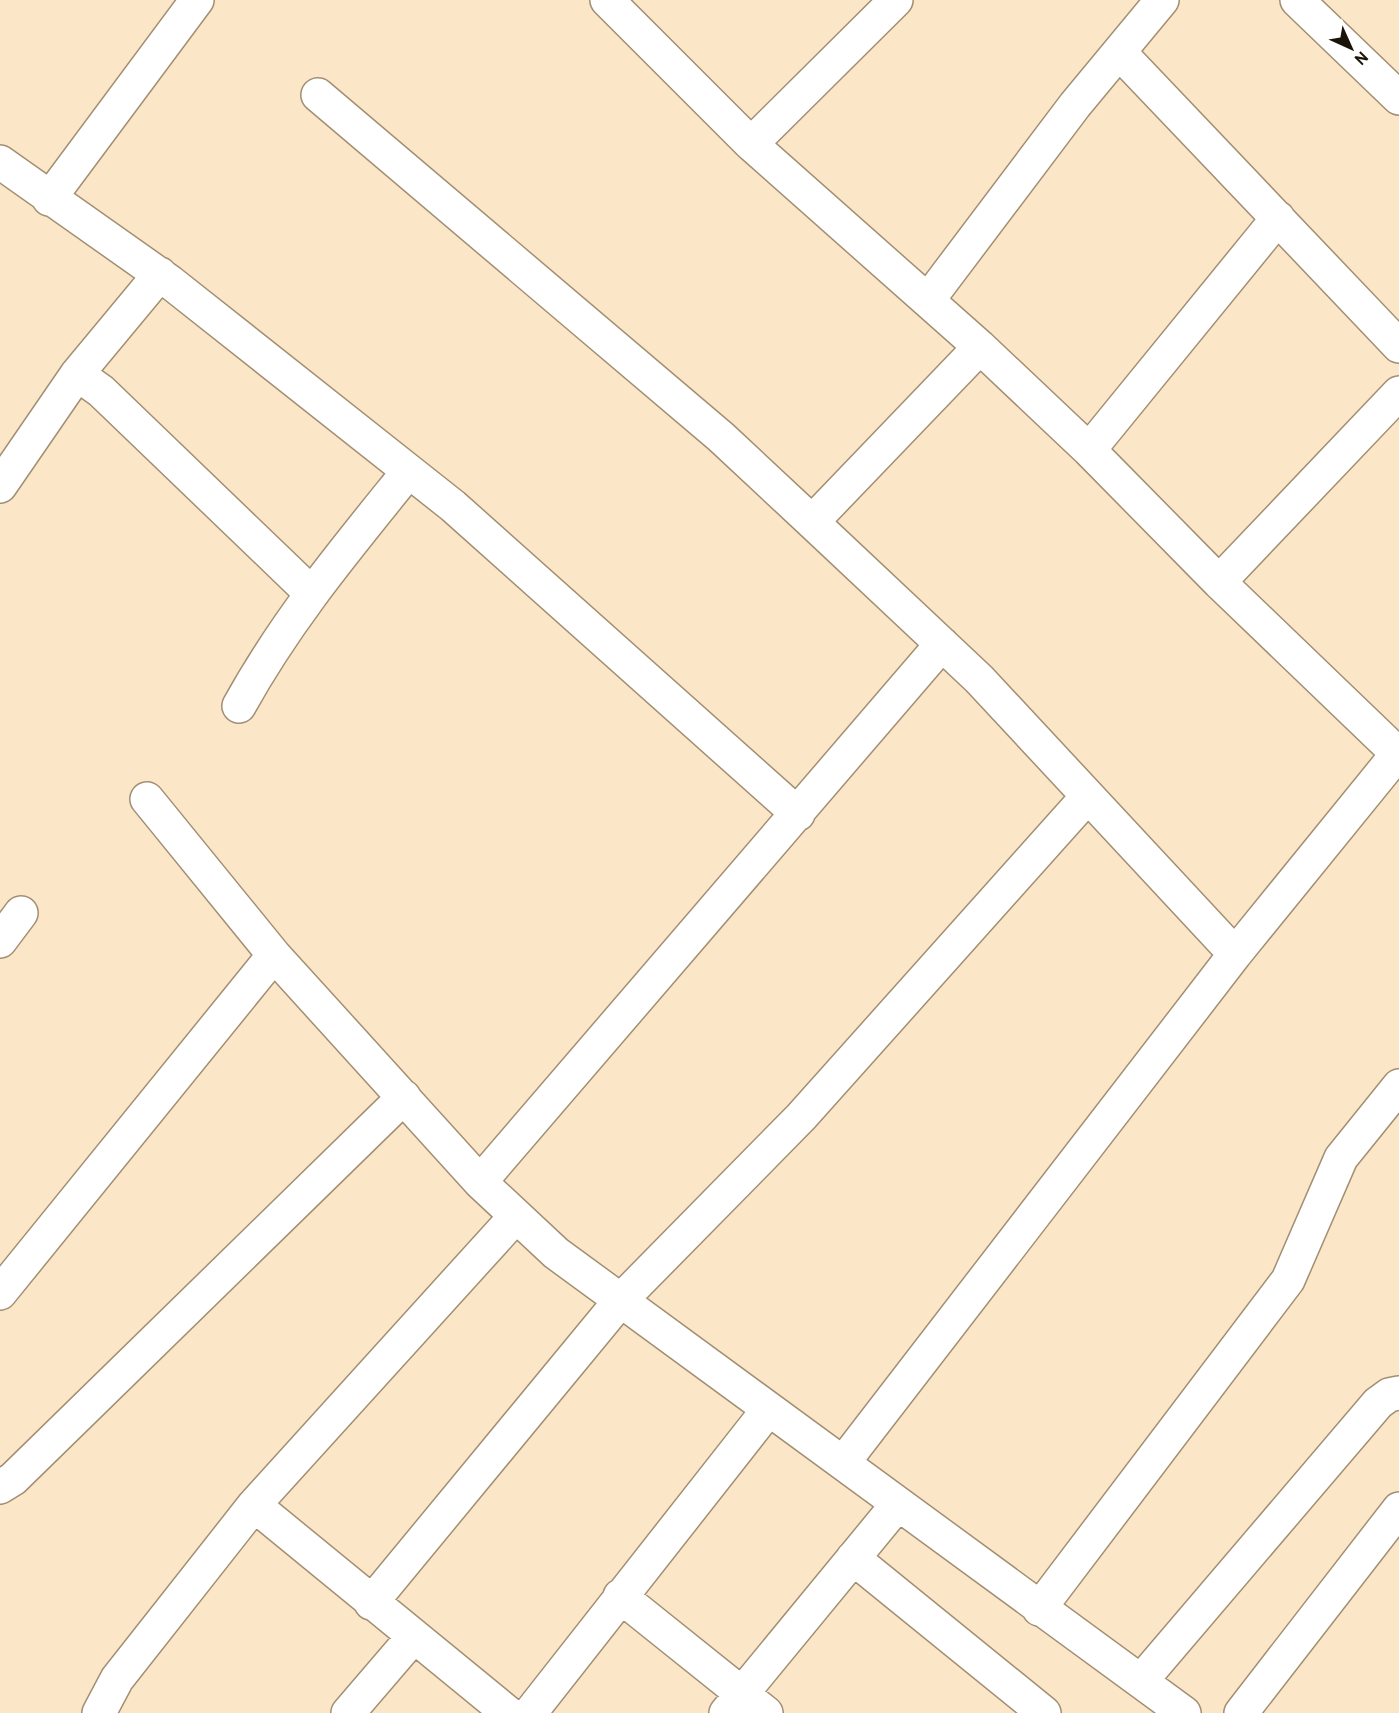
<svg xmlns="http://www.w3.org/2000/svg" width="1399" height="1713" font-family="Overpass,sans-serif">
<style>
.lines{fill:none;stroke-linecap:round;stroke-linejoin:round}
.minor-casing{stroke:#a28f73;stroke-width:36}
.minor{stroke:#fff;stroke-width:33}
</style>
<rect width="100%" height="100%" fill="#fbe7c8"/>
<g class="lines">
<g class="minor-casing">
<path id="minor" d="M607 0 751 144 980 347 1089 450 1219 582 1398 754
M1297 0 1399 98
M1119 52 1399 346
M318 95 721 437 812 522 979 679 1235 954
M751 144 896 0
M0 162 170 282 453 506 798 814
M49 199 197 0
M928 300 1075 105 1162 0
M77 374 101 391 310 592
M1089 450 1278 218
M0 486 77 374 160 274
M812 522 980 347
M1219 582 1399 393
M239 706C287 619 346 549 408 472
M147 799 274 955 480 1182 556 1253 1184 1713
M0 941 21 913
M480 1182 942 644
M0 1293 274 955
M843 1463 1235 954 1399 752
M0 1487 13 1479 404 1097
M254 1505 508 1713
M853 1558 1044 1713
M620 1596 766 1713
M371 1603 620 1301 801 1117 1088 796
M1039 1609 1288 1280 1341 1158 1399 1086
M1141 1681 1378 1403 1389 1395 1399 1393
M99 1713 117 1679 254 1505 516 1216
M348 1713 414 1636
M530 1713 768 1410
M726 1713 897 1505
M1241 1713 1399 1509"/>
</g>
<use href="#minor" class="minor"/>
</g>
<g transform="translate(1351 48) rotate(135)" stroke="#ffffff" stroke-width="4.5" paint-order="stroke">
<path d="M0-4.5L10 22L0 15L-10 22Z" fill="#1a1308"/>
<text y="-9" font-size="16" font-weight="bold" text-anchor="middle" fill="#1a1308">N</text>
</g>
</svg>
